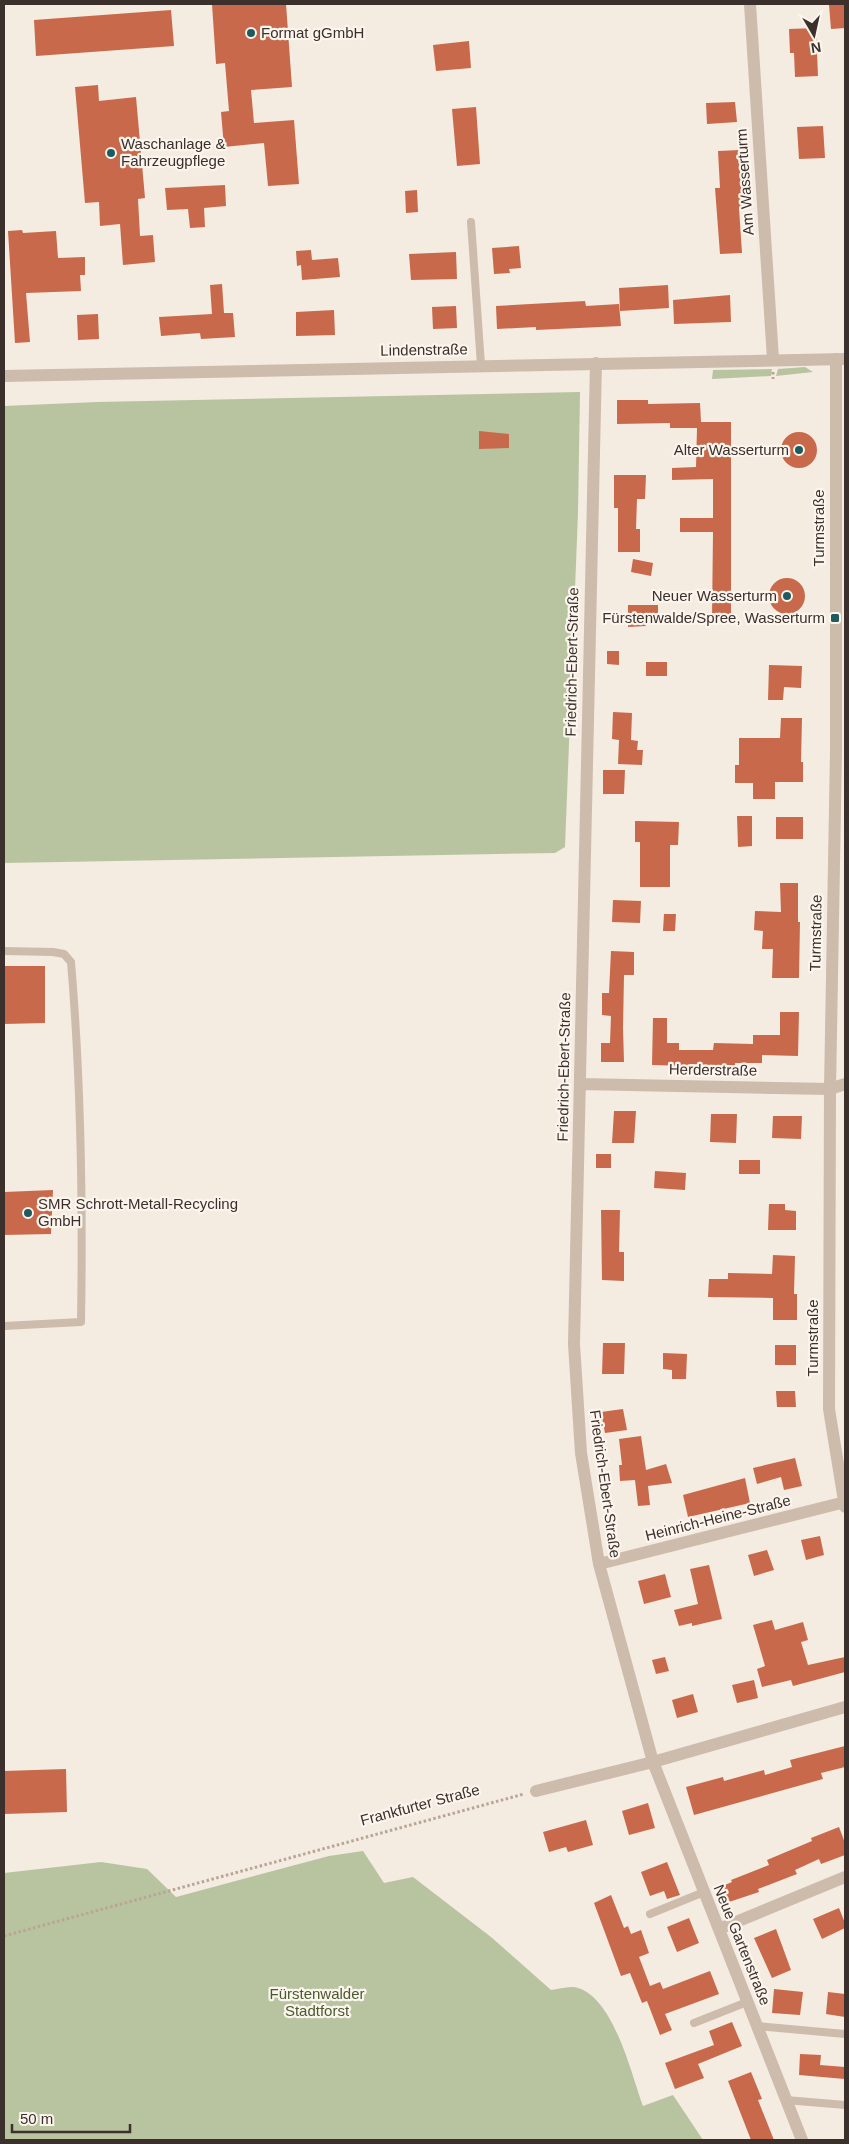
<svg xmlns="http://www.w3.org/2000/svg" width="849" height="2144" font-family="Arial,sans-serif">
<style>
.green{fill:#b8c4a0}
.building{fill:#c8694b}
.lines{fill:none;stroke-linecap:round;stroke-linejoin:round}
.path{stroke:#b9a596;stroke-width:3;stroke-dasharray:2.5 2.5;stroke-linecap:butt}
.service{stroke:#cdbbac;stroke-width:8}
.minor{stroke:#cdbbac;stroke-width:12}
.tertiary{stroke:#cdbbac;stroke-width:12}
.poi-dot{fill:#1f5a5e;stroke:#fbf5ee;stroke-width:2}
.labels{text-anchor:middle;stroke-width:4.5;stroke-linejoin:round;paint-order:stroke}
.poi-label{font-size:15px;fill:#3b302b;stroke:#fbf5ee;text-anchor:start}
.street-label{font-size:15px;fill:#3b302b;stroke:#fbf5ee}
.park-label{font-size:15px;fill:#4a5a2e;stroke:#fbf5ee}
</style>
<rect width="100%" height="100%" fill="#f4ebe1"/>
<path class="green" d="M805 367 813 372 776 376 778 369Z
M772 369 771 376 712 379 713 370Z
M580 392 578 512 565 847 555 853 4 863V406L97 402Z
M363 1851 384 1883 413 1877 491 1937 551 1990C559 1989 571 1985 578 1988 614 1999 631 2073 643 2106L673 2095 703 2140H4V1873L101 1862 147 1869 176 1897 329 1856Z"/>
<path class="building" d="M212 4H286L292 87 251 90 254 123 294 120 299 184 268 186 264 143 224 147 221 112 229 111 225 63 216 64Z
M844 4 845 28 831 29 829 5Z
M171 10 174 46 36 56 34 20Z
M816 28 818 76 795 77 794 53H790L789 29Z
M469 41 471 68 436 71 433 45Z
M98 85 99 101 136 97 145 198 138 199 140 236 153 235 155 262 123 265 120 224 100 226 99 202 85 203 75 87Z
M735 102 737 122 707 124 706 103Z
M476 107 480 164 457 166 452 109Z
M823 126 825 158 799 159 797 127Z
M740 150 743 207 739 208 742 253 720 254 715 188H720L718 151Z
M225 185 226 206 204 208 205 227 190 228 188 209 167 210 165 188Z
M417 190 418 212 406 213 405 191Z
M22 230 23 233 56 231 58 258 85 257V275H80L81 291 26 293 30 342 15 343 8 231Z
M519 246 521 268 509 269 510 273 494 274 492 248Z
M311 250 312 260 338 258 340 277 302 280 301 265 297 266 296 251Z
M456 252 457 279 411 280 409 254Z
M222 284 224 313H233L235 337 201 339 200 333 161 336 159 317 212 314 210 285Z
M668 285 669 308 620 311 619 288Z
M730 295 731 322 674 324 673 300Z
M585 301 586 306 619 304 621 326 536 330V327L497 329 496 306Z
M456 306 457 328 433 329 432 307Z
M334 310 335 335 296 336V312Z
M98 314 99 339 78 340 77 315Z
M617 400H648V404L700 403 701 422H731V620L712 619 713 532H680V518H713V479L672 480V468L696 467 697 428H670V423L617 424Z
M479 431 509 434V448L479 449Z
M781 450a18 18 0 1 1 36 0a18 18 0 1 1-36 0Z
M614 475H646L645 499H637L636 529H640V552H618V508H614Z
M633 559 653 563 651 576 631 572Z
M769 596a18 18 0 1 1 36 0a18 18 0 1 1-36 0Z
M628 605H658V621H646V626L628 627Z
M607 651H619V665L607 664Z
M646 662H667V676H646Z
M769 665 802 666 801 688 784 687 783 700H768Z
M613 712 632 713 631 740 638 741 637 750H643L642 765 618 764 619 740 612 739Z
M781 718H802L801 762H803V782H775V799H753V783H735V765H739V738H780Z
M603 770H625L624 794H603Z
M737 816H752V846L738 847Z
M776 817H803V839H776Z
M635 821 679 822 678 845H670V887H640V842H635Z
M780 883H798V922H800L799 978H772L773 949H762L763 931 754 930 755 911 781 912Z
M613 900 641 901 640 923 612 922Z
M664 914H676L675 931H663Z
M611 951 634 952V975H624L623 1028 624 1062H601V1043H610L611 1016 602 1015V993H609Z
M4 966H45V1023L4 1024Z
M780 1012H799L798 1056 762 1055V1063H735V1066L690 1064V1066L652 1065 653 1018H667V1043H679V1050H713L714 1043 753 1044V1035H780Z
M614 1111H636L634 1143H612Z
M711 1114H737L736 1143 710 1142Z
M773 1116H802L801 1139 772 1138Z
M596 1154H611V1168H596Z
M739 1160H760V1174H739Z
M655 1171 686 1173 685 1190 654 1188Z
M53 1190 51 1234 4 1235V1192Z
M769 1204H785V1210L796 1211V1230H768Z
M601 1210H620L619 1252H624V1281L602 1280Z
M773 1255 795 1256 794 1294H797V1320H773V1298L708 1297 709 1279H728V1273L772 1274Z
M603 1343H625L624 1374H602Z
M775 1345H796V1365H775Z
M663 1353 687 1354 686 1379H672V1370L663 1369Z
M776 1391H795L796 1407H777Z
M623 1409 627 1430 605 1433 601 1412Z
M641 1436 646 1470 666 1464 672 1483 648 1486 650 1505 638 1506 635 1480 620 1481 619 1465H622L619 1439Z
M795 1458 802 1486 784 1490 781 1477 757 1484 753 1468Z
M745 1478 750 1503 688 1517 683 1495Z
M820 1536 824 1555 806 1560 801 1540Z
M767 1550 774 1570 754 1576 748 1555Z
M709 1565 722 1619 692 1626V1623L679 1626 674 1610 698 1604 690 1569Z
M665 1574 671 1597 644 1604 638 1581Z
M772 1620 775 1630 803 1622 808 1640 801 1642 808 1665 845 1657V1672L793 1686 791 1680 762 1687 757 1669 765 1666 753 1625Z
M665 1657 669 1671 656 1674 652 1660Z
M754 1680 758 1698 737 1703 732 1685Z
M693 1694 698 1712 677 1718 672 1700Z
M845 1746V1767L821 1773 823 1779 694 1815 686 1787 723 1777 724 1781 764 1770 765 1775 792 1767 790 1760Z
M66 1769 67 1812 4 1814V1771Z
M648 1803 655 1828 629 1835 622 1811Z
M586 1820 593 1845 568 1852 566 1847 549 1852 543 1832Z
M839 1827 845 1843V1855L821 1864 819 1859 795 1870 797 1874 758 1889 759 1892 726 1903 720 1887 732 1882 731 1880 769 1865 767 1860 812 1841 811 1838Z
M667 1862 680 1895 667 1899 664 1891 650 1896 641 1872Z
M611 1895 624 1928 628 1926 631 1934 641 1930 649 1953 639 1957 650 1986 660 1982 663 1989 710 1971 719 1994 665 2014 672 2030 660 2035 647 2001 642 2003 630 1973 621 1976 594 1903Z
M839 1908 845 1923V1928L822 1939 813 1919Z
M689 1918 699 1943 677 1952 667 1927Z
M776 1929 791 1970 772 1978 754 1938Z
M774 1989 803 1992 800 2015 772 2013Z
M828 1992 845 1994V2017L826 2014Z
M732 2022 742 2046 698 2064 704 2078 675 2089 665 2063 714 2045 709 2031Z
M800 2054 821 2055 820 2065 845 2067V2079L799 2075Z
M751 2072 762 2099 758 2100 774 2140H751L728 2081Z"/>
<g class="lines">
<path class="path" d="M773 372V379
M4 1936 524 1794"/>
<path class="service" d="M471 222 481 365
M4 951 53 952 64 954 71 962C81 1081 83 1202 81 1322L4 1326
M650 1914 704 1892
M694 2023 747 2002
M757 2026 845 2034
M786 2100 845 2105"/>
<path class="minor" d="M750 4 773 359
M836 359V751L830 1089 829 1409 845 1507
M596 363 574 1344 581 1453 599 1564 653 1762 802 2140
M580 1084 830 1089 845 1084
M599 1564 845 1502
M536 1791 653 1762 845 1707
M719 1929 845 1877"/>
<path class="tertiary" d="M4 376 845 359"/>
</g>
<g class="poi-dot">
<circle cx="251" cy="33" r="5"/>
<circle cx="111" cy="153" r="5"/>
<circle cx="799" cy="450" r="5"/>
<circle cx="787" cy="596" r="5"/>
<rect x="830" y="613" width="10" height="10" rx="2.5"/>
<circle cx="28" cy="1213" r="5"/>
</g>
<g class="labels">
<g class="poi-label">
<text x="261" y="38">Format gGmbH</text>
<text x="121" y="149">Waschanlage &amp;<tspan x="121" dy="17">Fahrzeugpflege</tspan></text>
<text x="789" y="455" text-anchor="end">Alter Wasserturm</text>
<text x="777" y="601" text-anchor="end">Neuer Wasserturm</text>
<text x="825" y="623" text-anchor="end">Fürstenwalde/Spree, Wasserturm</text>
<text x="38" y="1209">SMR Schrott-Metall-Recycling<tspan x="38" dy="17">GmbH</tspan></text>
</g>
<g class="street-label">
<text transform="translate(745 182) rotate(-94)" y="5">Am Wasserturm</text>
<text transform="translate(424 350) rotate(-1)" y="5">Lindenstraße</text>
<text transform="translate(819 528) rotate(-90)" y="5">Turmstraße</text>
<text transform="translate(572 662) rotate(-89)" y="5">Friedrich-Ebert-Straße</text>
<text transform="translate(816 933) rotate(-89)" y="5">Turmstraße</text>
<text transform="translate(564 1067) rotate(-89)" y="5">Friedrich-Ebert-Straße</text>
<text transform="translate(713 1070) rotate(1)" y="5">Herderstraße</text>
<text transform="translate(813 1338) rotate(-90)" y="5">Turmstraße</text>
<text transform="translate(605 1484) rotate(82)" y="5">Friedrich-Ebert-Straße</text>
<text transform="translate(718 1518) rotate(-14)" y="5">Heinrich-Heine-Straße</text>
<text transform="translate(420 1805) rotate(-15)" y="5">Frankfurter Straße</text>
<text transform="translate(742 1945) rotate(68)" y="5">Neue Gartenstraße</text>
</g>
<g class="park-label">
<text x="317" y="1999">Fürstenwalder<tspan x="317" dy="17">Stadtforst</tspan></text>
</g>
</g>
<rect width="849" height="2144" fill="none" stroke="#3b302b" stroke-width="10"/>
<g transform="translate(814 35) rotate(171)" stroke="#fbf5ee" stroke-width="4" paint-order="stroke">
<path d="M0-4L9 19L0 12L-9 19Z" fill="#3b302b"/>
<text y="-8" font-size="14" font-weight="bold" text-anchor="middle" fill="#3b302b">N</text>
</g>
<path d="M12 2124v8h118v-8" fill="none" stroke="#3b302b" stroke-width="2.5"/>
<text x="20" y="2124" font-size="15" fill="#3b302b" stroke="#fbf5ee" stroke-width="4" paint-order="stroke">50 m</text>
</svg>
